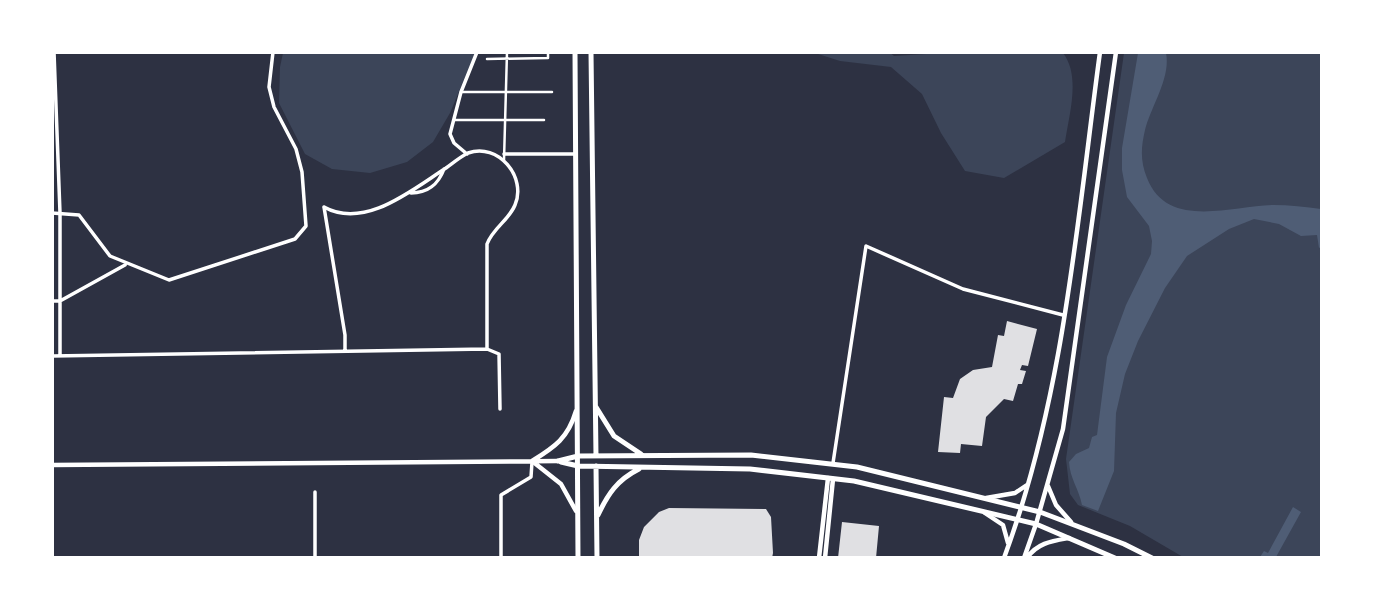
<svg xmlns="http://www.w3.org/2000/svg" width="1374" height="610" font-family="'Archivo Narrow',sans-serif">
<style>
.green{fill:#3c4559}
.water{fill:#4f5d75}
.building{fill:#e0e0e3}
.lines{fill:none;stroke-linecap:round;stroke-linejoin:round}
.pedestrian{stroke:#fff;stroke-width:2.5}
.minor{stroke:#fff;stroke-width:3.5}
.tertiary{stroke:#fff;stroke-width:4.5}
.secondary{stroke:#fff;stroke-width:4.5}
.primary{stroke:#fff;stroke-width:5}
</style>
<rect width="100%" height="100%" fill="#2d3142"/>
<path class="green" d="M889 52 894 56 958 52 1063 53C1081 76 1069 115 1065 142L1004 178 965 171 941 133 922 94 891 67 840 61 815 53Z
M283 53V52L475 53 450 113 433 142 407 162 370 173 332 169 305 154 279 103 280 67Z
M1124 53H1321V557H1183L1130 526 1078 505 1070 494 1066 459Z"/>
<path class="water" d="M1138 53H1166C1171 78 1151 106 1145 130 1141 147 1140 161 1147 178 1167 230 1231 206 1273 205 1289 205 1306 207 1321 209V247L1319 248 1317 235 1301 236 1279 224 1254 219 1229 229 1187 256 1165 288 1138 341 1125 374 1116 413 1114 471 1098 511 1082 505C1079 489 1070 479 1069 462L1076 454 1089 448 1092 437 1097 435 1107 357 1126 305 1151 254 1152 241 1149 226 1127 197 1122 170V148Z
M1293 507 1301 512 1276 557H1260L1264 551 1268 553Z"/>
<path class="building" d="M1007 321 1037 329 1028 366 1022 365 1020 370 1026 371 1022 384H1018L1013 401 1004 399 986 417 982 446 961 444 960 453 938 452 944 397 953 398 960 379 973 370 992 367 998 335 1004 336Z
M669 508 766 509 771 517 773 553 772 558H639V540L644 527 659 512Z
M842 522 879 526 876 558H838Z"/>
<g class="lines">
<path class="pedestrian" d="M487 59 548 58V52
M461 92H552
M454 120H544
M504 160 507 52"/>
<path class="minor" d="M54 52 60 213V355
M467 154 454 143 450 134 461 92 477 52
M504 154H576
M411 193C428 193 438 185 444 169
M324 207C365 230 413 189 446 168 453 163 460 157 468 153 498 142 527 177 515 205 509 220 493 228 487 244V349
M324 207 345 335V351
M52 213 79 215 110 256 169 280 295 239 306 226 302 172 296 149 274 107 269 87 273 52
M52 301H60L125 265
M52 356 487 349 499 354 500 409
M833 463 866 246 963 289 1063 315
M315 492V558
M501 558V495L531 477 532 462"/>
<path class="tertiary" d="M819 558 828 478
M825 558 833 479"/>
<path class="secondary" d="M576 411C568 438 555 447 532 461L561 484 576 511
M52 465 558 461
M1048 486 1056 505 1071 522
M986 498 1015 493 1027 485
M985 513 1003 525 1008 543
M1004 558C1064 397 1077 222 1100 52
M1024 558 1036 524 1063 429 1116 52
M1027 558C1037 543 1052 541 1069 538"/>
<path class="primary" d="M575 52 578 558
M591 52 596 456
M596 407 614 436 641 454
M558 461 578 456 751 455 857 467 1040 512 1124 544 1152 558
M561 462 578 466 750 469 854 481 1036 524 1115 558
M596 466 597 558
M598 515C608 494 617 480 639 469"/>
</g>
<rect width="1374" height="610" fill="none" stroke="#ffffff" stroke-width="108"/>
</svg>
